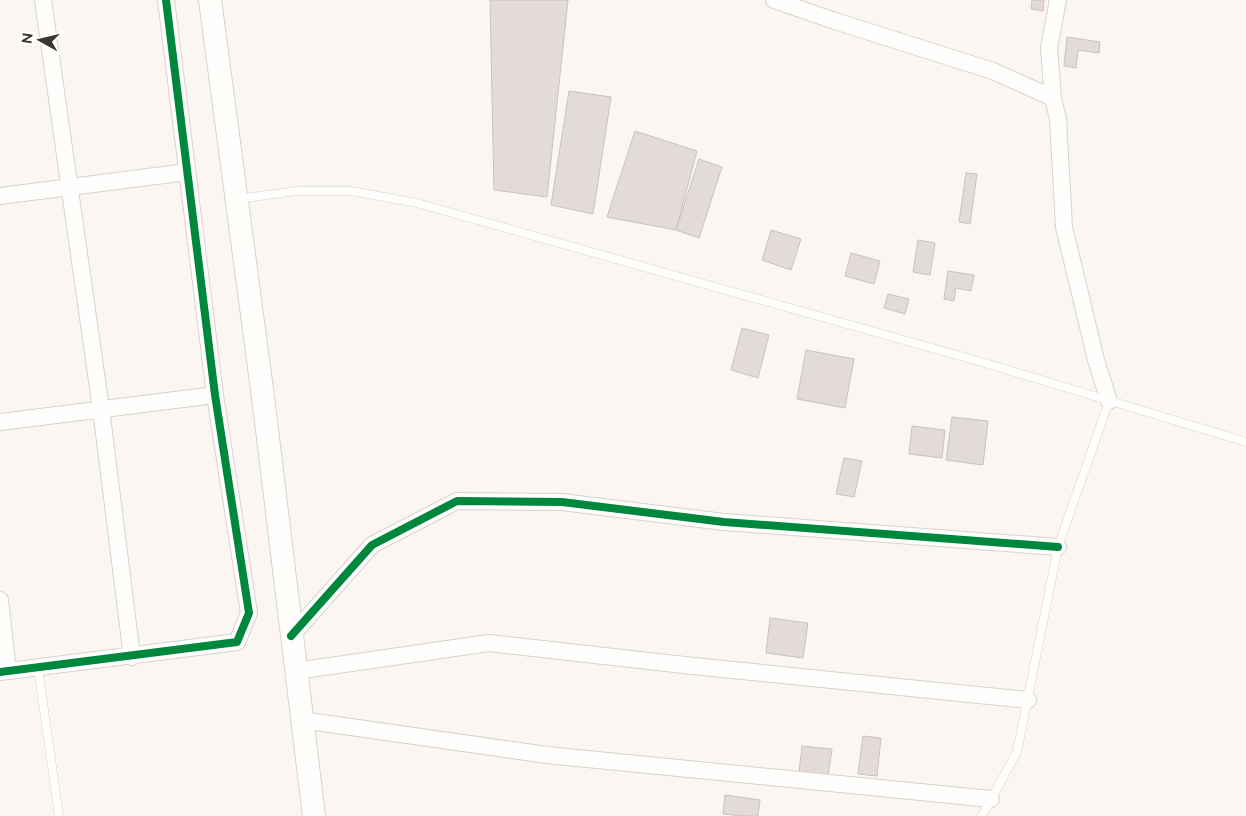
<svg xmlns="http://www.w3.org/2000/svg" width="1246" height="816" font-family="Raleway,sans-serif">
<style>
.building{fill:#e3dbd7;stroke:#cac2be}
.lines{fill:none;stroke-linecap:round;stroke-linejoin:round}
.lane-casing{stroke:#dad2cc;stroke-width:9}
.street-casing{stroke:#dad2cc;stroke-width:18}
.secondary-casing{stroke:#dad2cc;stroke-width:24}
.lane{stroke:#fefefd;stroke-width:8}
.street{stroke:#fefefd;stroke-width:16}
.secondary{stroke:#fefefd;stroke-width:22}
.cycleway-casing{stroke:#fff;stroke-width:11}
.cycleway{stroke:#00873e;stroke-width:8}
</style>
<rect width="100%" height="100%" fill="#fbf6f1"/>
<path class="building" d="M490 0H568L547 197 494 190Z
M1032 0H1044L1043 11 1031 9Z
M1067 37 1100 42 1099 53 1078 50 1076 68 1064 66Z
M569 91 611 97 593 214 551 205Z
M635 131 697 151 676 230 607 217Z
M699 159 722 167 699 238 676 230Z
M966 173 977 174 970 224 959 222Z
M771 230 801 239 791 270 762 260Z
M918 240 935 243 930 275 913 272Z
M851 253 880 261 874 284 845 276Z
M948 271 974 275 971 291 956 288 954 301 944 299Z
M888 294 909 299 905 314 884 308Z
M742 328 769 335 758 378 731 370Z
M806 350 854 359 845 408 797 399Z
M952 417 988 421 983 465 946 460Z
M912 426 945 430 942 458 909 454Z
M844 458 862 461 854 497 836 494Z
M770 618 808 623 803 658 766 653Z
M863 736 881 738 877 776 858 774Z
M802 746 832 749 828 776 799 773Z
M725 795 760 800 758 816H742L723 814Z"/>
<g class="lines">
<g class="lane-casing">
<path id="lane" d="M238 199 297 191H351L417 203 985 363 1246 442
M38 668 59 816
M982 816 1017 752 1058 547 1109 401"/>
</g>
<g class="street-casing">
<path id="street" d="M43 0 101 409 132 657
M774 0 835 21 993 71 1053 98
M1058 0 1049 48 1053 98 1058 119 1064 227 1096 360 1109 401
M0 196 187 172
M0 422 215 395
M0 600 8 671
M291 636 372 545 457 501 562 502 724 522 1058 547
M296 671 489 643 684 665 1028 700
M0 672 237 642 249 613 215 395 166 0
M302 720 547 755 991 799"/>
</g>
<g class="secondary-casing">
<path id="secondary" d="M210 0 263 397 314 816"/>
</g>
<use href="#lane" class="lane"/>
<use href="#street" class="street"/>
<use href="#secondary" class="secondary"/>
<g class="cycleway-casing">
<path id="cycleway" d="M291 636 372 545 457 501 562 502 724 522 1058 547
M0 672 237 642 249 613 215 395 166 0"/>
</g>
<use href="#cycleway" class="cycleway"/>
</g>
<g transform="translate(40 40) rotate(278)" stroke="#ffffff" stroke-width="4" paint-order="stroke">
<path d="M0-4L9 19L0 12L-9 19Z" fill="#3e352d"/>
<text y="-8" font-size="14" font-weight="bold" text-anchor="middle" fill="#3e352d">N</text>
</g>
</svg>
